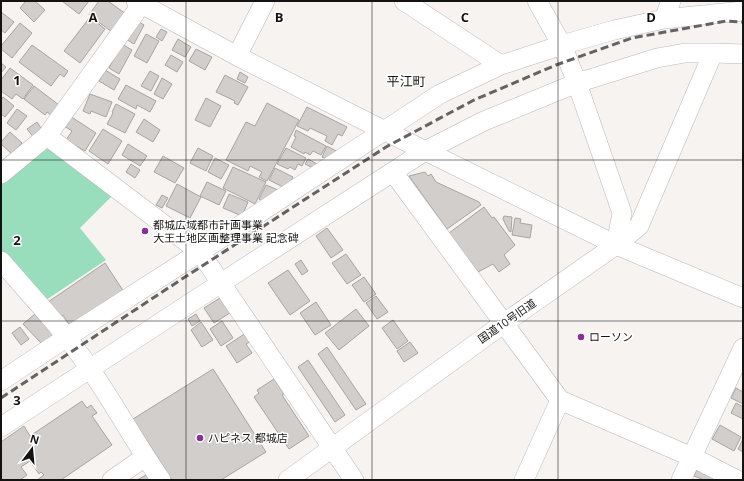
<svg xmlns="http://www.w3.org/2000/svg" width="744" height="481" font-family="'Open Sans','Noto Sans JP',sans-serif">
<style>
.green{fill:#98debd}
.building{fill:#d1cecc;stroke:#a7a4a2}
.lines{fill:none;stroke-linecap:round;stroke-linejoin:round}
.minor-casing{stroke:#bcb9b7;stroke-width:20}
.minor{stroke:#fff;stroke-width:19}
.rail{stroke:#656362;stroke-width:3;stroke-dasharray:8 4;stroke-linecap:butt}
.grid{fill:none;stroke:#141312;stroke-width:1;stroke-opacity:0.55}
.poi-dot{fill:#8a2e98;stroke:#fff;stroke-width:1.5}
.labels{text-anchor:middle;stroke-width:3;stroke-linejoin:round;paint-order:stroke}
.poi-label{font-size:11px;fill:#141312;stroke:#fff;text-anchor:start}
.street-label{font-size:11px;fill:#141312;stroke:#fff}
.quarter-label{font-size:13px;fill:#141312;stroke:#fff}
.grid-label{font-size:13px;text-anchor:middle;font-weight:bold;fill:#141312;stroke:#fff;stroke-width:3;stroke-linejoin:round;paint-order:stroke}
</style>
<rect width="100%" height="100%" fill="#f6f3f1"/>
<path class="green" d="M46 145 113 195 80 228 106 260 43 302 1 254V182Z"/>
<path class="building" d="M26 1H35L45 10 34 22 20 8Z
M62 1H89L79 14Z
M99 1H108L126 14 112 32 89 15Z
M1 12 14 22 5 33 1 30Z
M90 17 105 29 80 63 64 51Z
M136 20 144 25 134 44 126 39Z
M20 23 32 33 12 58 1 49V46Z
M161 29 167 32 162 41 156 37Z
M146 34 159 41 147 63 134 56Z
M178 39 191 47 185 57 172 50Z
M122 44 132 50 119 74 109 68Z
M32 45 68 71 64 77 60 74 51 86 19 62Z
M196 49 212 57 205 70 189 61Z
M171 55 183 62 177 72 165 65Z
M1 63 6 67 1 73Z
M10 68 33 85 23 99 16 94 12 99 1 91V80Z
M105 70 120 79 114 90 99 81Z
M150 71 159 76 151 91 141 86Z
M240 72 248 77 245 83 237 79Z
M225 75 248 87 238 105 234 103 235 101 216 92Z
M162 78 172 84 163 99 154 94Z
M126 85 156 101 150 112 137 105 136 109 118 99Z
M34 86 59 105 51 115 47 112 45 115 24 99Z
M90 94 112 102 106 117 91 111 90 114 83 111Z
M3 97 14 106 5 117 1 114V100Z
M206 98 221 106 210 127 195 120Z
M267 103 299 120 267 181 259 177 262 172 250 166 248 171 226 160 246 122 255 126Z
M116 104 135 114 125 133 107 124 113 113 112 112Z
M307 107 347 127 342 136 338 134 332 145 325 141 327 136 310 128 308 131 297 126Z
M17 109 27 116 16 130 7 123Z
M70 116 96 133 85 151 66 140 72 131 64 126Z
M144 119 160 130 153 142 136 132Z
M37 122 43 131 34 138 27 129Z
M103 129 122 141 108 164 89 151Z
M296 130 326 146 321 155 313 151 310 155 305 152 304 154 291 147 296 137 294 136Z
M10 132 22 143 12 154 1 144V142Z
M128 144 147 156 140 166 122 155Z
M327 146 338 152 327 159 322 157Z
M198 148 213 156 206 171 190 163Z
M286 148 306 158 302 166 298 164 295 170 290 167 288 169 277 164Z
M163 156 184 168 175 183 154 172Z
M215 158 229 165 221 179 208 172Z
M308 159 317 164 315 169 305 164Z
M131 164 140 170 135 178 126 172Z
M233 167 266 182 255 204 223 188Z
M275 168 293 177 287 189 269 180Z
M425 172 428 176 431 174 436 182 479 202 481 205 447 229 409 176Z
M207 182 226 191 219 205 200 196Z
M177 184 201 197 190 218 166 206Z
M266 185 278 190 264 202 259 199Z
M229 194 248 202 242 216 223 208Z
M162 195 168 198 162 208 156 205Z
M484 207 492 218 494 217 515 245 504 255 510 264 499 272 493 264 478 272 449 233Z
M504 216 512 217 511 232 509 231 503 219Z
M515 218 521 219 520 223 532 225 530 238 512 235Z
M327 228 343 250 331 258 316 236Z
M346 254 361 275 347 284 332 263Z
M301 260 308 271 302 275 295 264Z
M105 263 124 292 71 328 63 315 59 318 48 302Z
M288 270 310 301 290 315 268 283Z
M364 277 376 294 364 302 352 285Z
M376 296 388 312 377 319 366 303Z
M220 298 230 313 214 323 204 308Z
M316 302 331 325 315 335 300 313Z
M356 309 369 326 339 350 325 333Z
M35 314 53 334 42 344 23 324Z
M196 314 200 321 192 326 188 319Z
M393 320 408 341 397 349 382 328Z
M222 321 233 338 221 346 210 329Z
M201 322 213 340 202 347 191 330Z
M20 327 29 339 21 345 12 333Z
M246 333 251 341 246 344 252 353 237 363 226 346Z
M410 342 418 353 404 362 397 351Z
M327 347 366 404 356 410 318 354Z
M308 360 345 415 335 422 298 367Z
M213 369 266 452 221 480H172L133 419Z
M274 379 284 394 282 395 309 436 289 449 254 397 259 393 257 390Z
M736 388 743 392V404L731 398Z
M82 401 87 408 91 405 97 413 92 416 112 445 61 480H37L44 475 41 472 39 474 30 461 21 467 27 475 20 480H1V442L24 426 30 436Z
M736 403 743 407V419L731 413Z
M720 425 741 437 734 451 712 439Z
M743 439V452L738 449Z
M697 469 716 480H704L694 476Z
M146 475 149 480H137Z"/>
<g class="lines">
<g class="minor-casing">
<path id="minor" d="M136 1 237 56 385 131 616 245 743 298
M404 1 501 65
M537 1 562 45 577 83 622 213 616 245
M664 19 671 1
M237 56 265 1
M47 136 200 252 354 480
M393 172 560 400 692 457 737 480
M1 174 47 136 141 5
M1 261C31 296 64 330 90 369 115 405 136 444 161 480
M1 381 67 337 200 252 440 94 501 65 562 45 614 30 664 19 743 11
M1 427 221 283 425 151 484 121 577 83 657 58 685 53H713L743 54
M112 480 145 457
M288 480 503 324 616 245 639 226 713 53
M524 480 560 400
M681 480 743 348"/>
</g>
<use href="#minor" class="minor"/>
<path class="rail" d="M1 398 185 277 386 147 474 100 556 65 632 38 726 21 743 22"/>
</g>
<path class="grid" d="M186 1V480M372 1V480M558 1V480M1 160H743M1 321H743"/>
<g class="poi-dot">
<circle cx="145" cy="231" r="4"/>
<circle cx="581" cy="337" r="4"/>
<circle cx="200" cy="438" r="4"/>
</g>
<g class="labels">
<g class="poi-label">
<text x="153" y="229">都城広域都市計画事業<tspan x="153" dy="13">大王土地区画整理事業 記念碑</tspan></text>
<text x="589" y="341">ローソン</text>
<text x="208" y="442">ハピネス 都城店</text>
</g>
<g class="street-label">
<text transform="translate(507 321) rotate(-35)" y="4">国道10号旧道</text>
</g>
<g class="quarter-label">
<text x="406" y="86">平江町</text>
</g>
</g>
<g class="grid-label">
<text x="93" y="22">A</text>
<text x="279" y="22">B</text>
<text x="465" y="22">C</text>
<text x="651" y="22">D</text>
<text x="17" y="85">1</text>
<text x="17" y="245">2</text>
<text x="17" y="405">3</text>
</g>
<rect width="744" height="481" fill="none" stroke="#141312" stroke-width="4"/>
<g transform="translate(32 449) rotate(16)" stroke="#ffffff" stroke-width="3" paint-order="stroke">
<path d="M0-3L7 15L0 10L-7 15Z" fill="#141312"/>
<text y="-6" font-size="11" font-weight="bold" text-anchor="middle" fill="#141312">N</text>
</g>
</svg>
